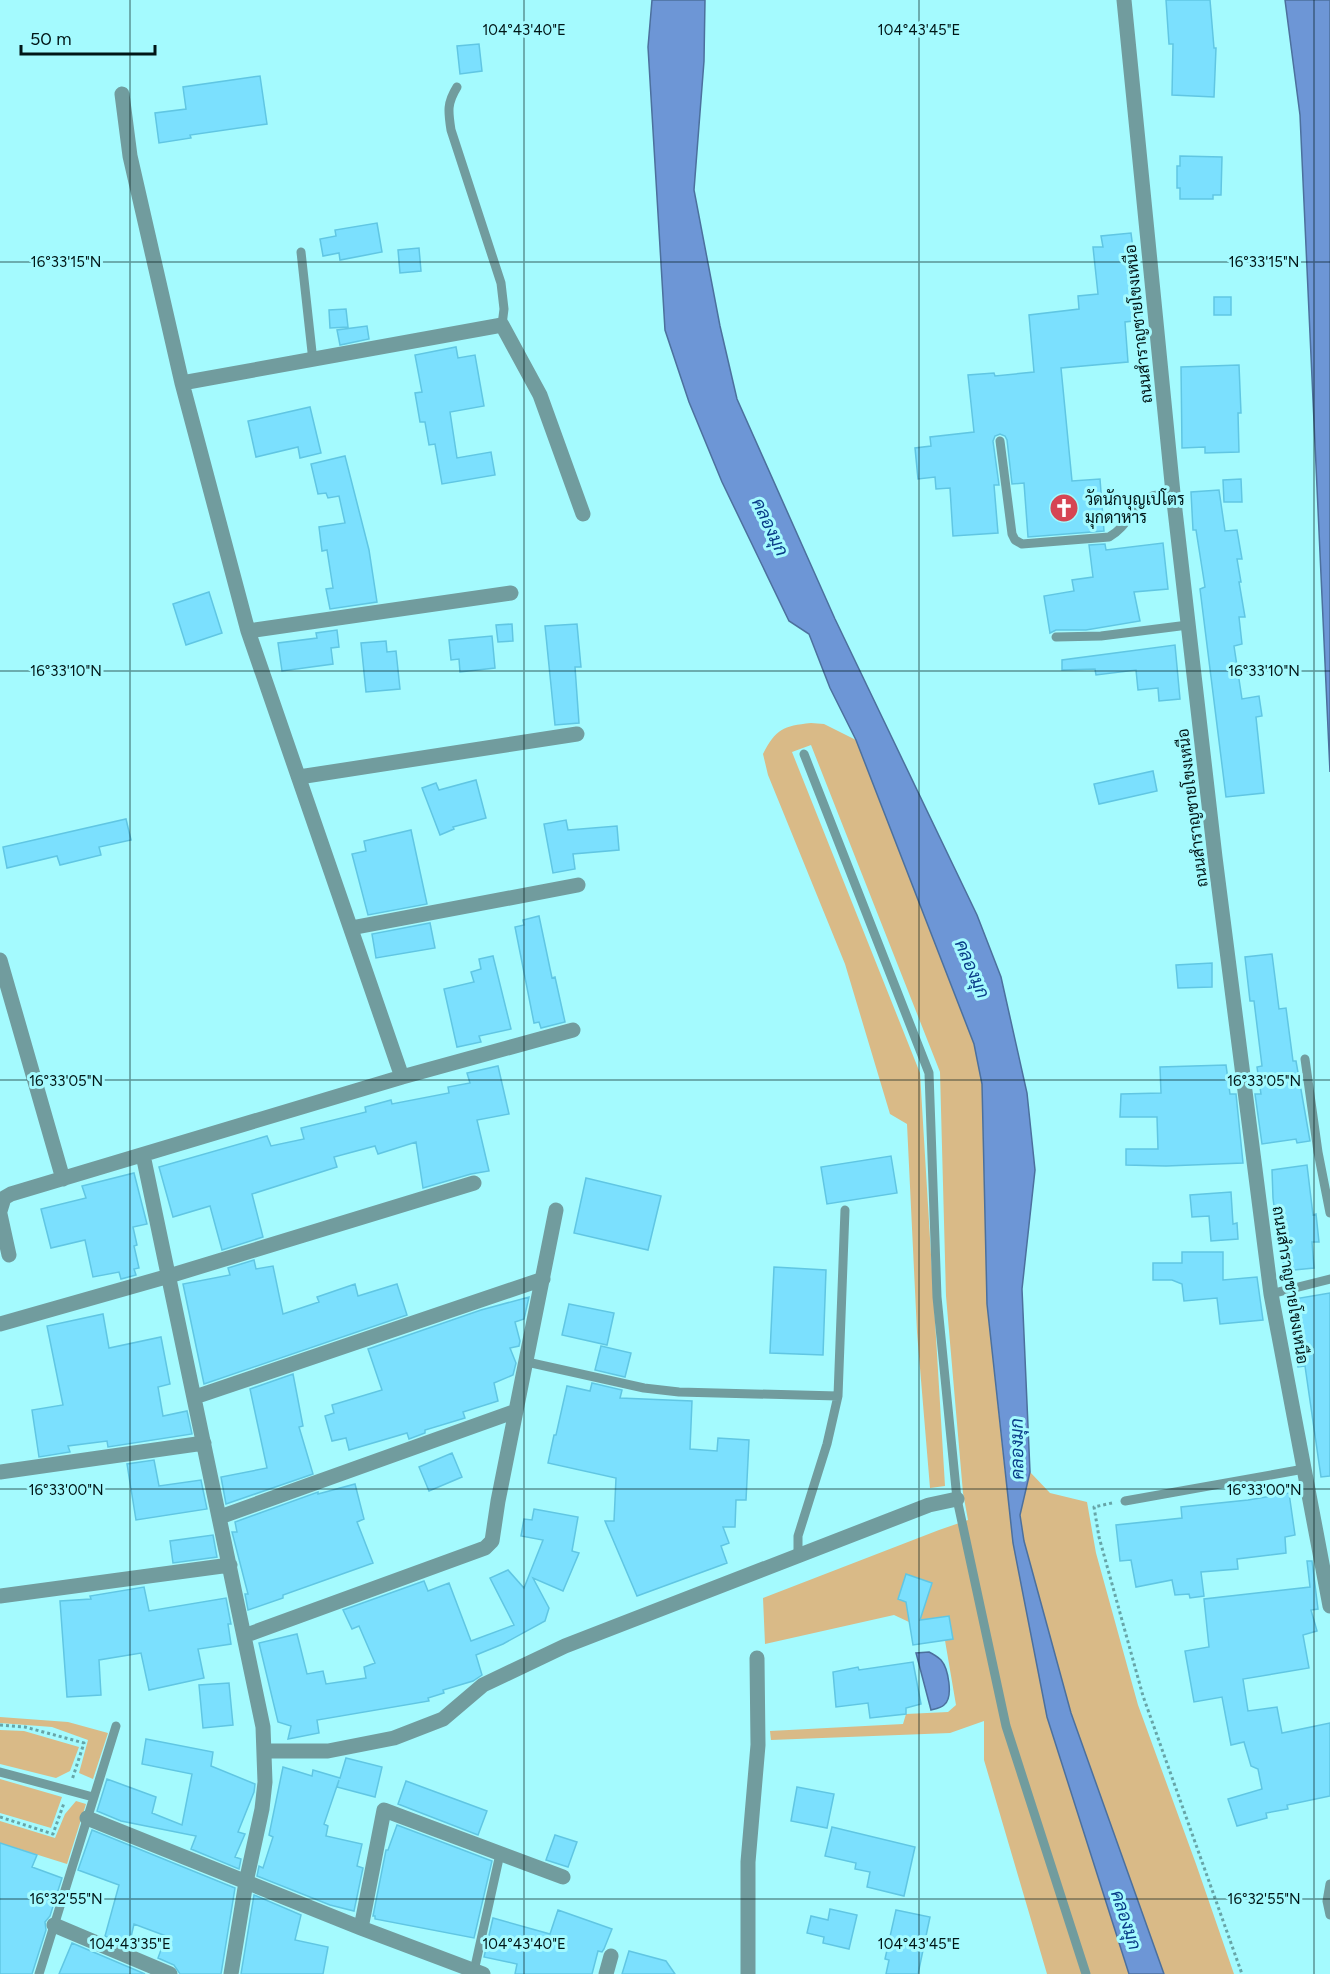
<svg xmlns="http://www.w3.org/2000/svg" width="1330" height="1974" font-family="Figtree,Sarabun,sans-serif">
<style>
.green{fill:#d9ba87}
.water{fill:#6d96d6;stroke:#4c709d;stroke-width:1.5}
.building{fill:#7be0fe;stroke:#60c6e3;stroke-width:1.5}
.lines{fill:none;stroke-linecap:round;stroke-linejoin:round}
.path{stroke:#67a5a8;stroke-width:3;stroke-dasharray:3 3;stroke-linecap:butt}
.service{stroke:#719c9e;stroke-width:9}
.minor{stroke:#719c9e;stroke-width:15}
.tertiary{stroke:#719c9e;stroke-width:15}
.ticks{fill:none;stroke:#001617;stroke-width:1.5;stroke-opacity:0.45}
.labels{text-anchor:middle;stroke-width:6;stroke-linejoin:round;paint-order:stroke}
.street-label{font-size:16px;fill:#001617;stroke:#a4fafe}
.poi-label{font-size:16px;fill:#001617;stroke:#a4fafe;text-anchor:start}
.water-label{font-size:18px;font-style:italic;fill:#093c88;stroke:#a4fafe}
.ticks-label{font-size:15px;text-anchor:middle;fill:#001617;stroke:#a4fafe;stroke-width:6;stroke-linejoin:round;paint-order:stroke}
</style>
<rect width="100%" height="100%" fill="#a4fafe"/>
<path class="green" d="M811 723 824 724 856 740 974 1044 982 1084 987 1304 1005 1473 1047 1717 1129 1974H1047L984 1760V1721L950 1733 771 1740 770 1731 903 1724 906 1714 948 1712 956 1705 941 1617 909 1622 894 1615 765 1644 763 1598 939 1530 968 1520 963 1493 946 1296 940 1072 811 745 792 752 920 1073 945 1486 930 1488 917 1332 907 1124 890 1114 845 964 768 775 763 754C776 729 783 726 811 723Z
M1030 1472 1050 1493 1087 1502 1096 1553 1138 1705 1196 1864 1234 1974H1164L1071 1713 1024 1541 1020 1515Z
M0 1717 68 1722 108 1733 93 1779 79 1773 88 1740 52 1727 0 1723Z
M0 1730 24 1731 79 1747 70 1771 56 1778 0 1764Z
M0 1779 62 1797 51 1828 0 1813Z
M76 1801 86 1804 67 1864 0 1843V1821L55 1838 65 1814Z"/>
<path class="water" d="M652 0H705L704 61 694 190 720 326 737 399 835 619 977 915 1001 977 1027 1093 1035 1170 1022 1289 1030 1472 1020 1515 1024 1541 1071 1713 1164 1974H1129L1047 1717 1013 1543 987 1304 982 1084 974 1044 856 740 830 688 809 634 789 621 722 482 689 402 665 330 648 47Z
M1285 0H1330V772L1300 115Z
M929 1652C933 1654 938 1657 941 1660 948 1668 954 1697 944 1705 941 1708 935 1709 931 1710L916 1653Z"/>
<path class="building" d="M1166 0H1210L1214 48H1216L1214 97 1172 95 1173 44H1169Z
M479 44 482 71 460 74 457 46Z
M260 76 267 124 190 135 191 138 159 143 155 113 186 109 183 87Z
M1180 156 1222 157 1221 195H1213V199H1180V188H1177V166H1180Z
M377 223 382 252 340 260 339 253 323 256 320 239 336 236 335 230Z
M1131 233 1142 320 1125 322 1128 362 1061 368 1072 481 1100 479 1104 531 1028 537 1024 483 1012 484 1007 440 1005 436 1000 434 995 436 993 441 999 485H994L998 533 953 536 950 488 936 489 935 477 918 479 915 448 931 446 930 437 974 432 968 375 994 373 995 376 1034 372 1029 315 1079 309 1078 296 1098 294 1093 247H1103L1101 236Z
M419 248 421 271 400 273 398 250Z
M1214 297H1231V315H1214Z
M346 309 348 327 330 328 329 310Z
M367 326 369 339 340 345 337 330Z
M456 347 458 358 475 355 484 406 450 412 457 458 491 452 495 475 442 484 435 444 429 445 425 422H420L415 393 422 392 415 355Z
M1239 365 1241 413H1238L1239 452 1205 453V447L1182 448 1181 367Z
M310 407 321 453 300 458 298 447 256 457 248 421Z
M345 456 369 550 377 602 330 609 326 589 333 588 327 550 322 551 319 527 345 523 339 496 328 498 326 493 318 494 311 464Z
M1241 479 1242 502H1224L1223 480Z
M1219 490 1225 531 1237 530 1242 559H1237L1241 582H1239L1245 617H1239L1242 644 1234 646 1242 699 1259 696 1262 716 1256 717 1264 793 1226 797 1200 589 1205 587 1196 530H1193L1191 492Z
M1163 543 1168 589 1134 592 1140 621 1086 630H1056L1050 633 1044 596 1074 591 1072 580 1093 577 1089 545 1105 544 1106 550Z
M209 592 222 633 186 645 173 604Z
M512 624 513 641 498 642 496 625Z
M577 624 581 667H575L579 723 555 725 545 626Z
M337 630 339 647 331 648 333 664 282 671 278 643 317 638 316 633Z
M492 636 495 668 460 672 459 659 451 660 449 640Z
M386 641 387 652 396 651 400 689 366 692 361 643Z
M1175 645 1180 699 1159 701 1158 688 1138 690 1136 670 1096 675 1095 669 1062 670V660Z
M1153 771 1157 791 1099 804 1094 784Z
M476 780 486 818 453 827 454 829 440 835 422 788 436 783 439 790Z
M126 819 131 840 99 847 101 855 60 865 57 856 7 868 3 847Z
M566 820 568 830 617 826 619 850 573 854 575 869 553 873 544 824Z
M411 830 427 904 368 915 352 854 366 851 364 841Z
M539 916 552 978 555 977 565 1022 541 1028 539 1022 534 1023 515 927 524 925 523 920Z
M430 923 435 948 376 958 372 934Z
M1272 954 1279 1009 1286 1008 1293 1061H1296L1310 1141 1297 1143 1296 1139 1262 1144 1255 1094H1261L1257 1067 1262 1066 1254 1001H1250L1245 957Z
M493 956 511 1029 479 1036 481 1042 457 1047 444 989 474 982 471 972 481 969 479 959Z
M1212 963V987L1178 988 1176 965Z
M1226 1065 1230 1094H1236L1243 1163 1166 1166 1126 1165V1149H1158L1157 1117H1120L1121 1094 1161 1093 1160 1067Z
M498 1066 509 1114 477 1120 489 1171 471 1174 423 1188 416 1142 378 1154 375 1146 334 1157 337 1167 252 1194 263 1237 222 1250 210 1206 173 1217 159 1167 267 1136 271 1146 304 1139 301 1128 366 1112 365 1107 391 1100 392 1104 449 1093 448 1087 470 1083 467 1073Z
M891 1156 897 1193 827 1204 821 1167Z
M1307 1165 1313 1215 1316 1214 1319 1242H1312L1314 1268 1284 1271 1282 1246H1279L1273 1198 1272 1170Z
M134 1173 147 1224 133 1227 137 1245 134 1246 139 1268 134 1269 136 1275 121 1279 119 1272 93 1277 85 1240 51 1248 41 1209 86 1198 82 1186Z
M586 1178 661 1196 648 1250 574 1233Z
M1231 1192 1233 1224 1237 1223 1238 1239 1211 1241 1209 1216 1192 1217 1190 1195Z
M1182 1252H1223V1280L1257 1277 1263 1320 1220 1324 1217 1298 1184 1301 1182 1284 1172 1280H1153V1263H1182Z
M254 1260 256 1269 273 1266 283 1314 319 1302 317 1297 355 1284 358 1296 397 1284 407 1315 204 1384 183 1284 230 1275 228 1268Z
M774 1267 826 1270 823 1355 770 1353Z
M1330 1293V1476L1321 1477 1305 1366 1298 1367 1288 1300Z
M529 1297 524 1319 515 1322 520 1341 519 1346 510 1348 516 1363 513 1375 494 1383 498 1401 463 1412 465 1418 425 1430V1433L409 1439 407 1433 349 1450 346 1438 332 1441 325 1416 334 1413 332 1405 382 1390 368 1349 481 1310Z
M569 1304 614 1313 607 1345 562 1335Z
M103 1314 109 1348 161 1337 170 1384 158 1387 163 1416 187 1411 192 1434 108 1447 107 1441 68 1446 70 1452 39 1457 32 1410 63 1405 47 1326Z
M601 1346 631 1353 625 1377 595 1370Z
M293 1374 303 1426 299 1427 313 1474 226 1504 221 1477 267 1468 250 1389Z
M592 1383 622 1390 620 1398 692 1401 690 1449 717 1451 718 1438 749 1440 746 1500H736L735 1527H723L729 1543 721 1546 727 1563 637 1596 605 1521H614L616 1478 548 1463 554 1435H556L567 1386 590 1391Z
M452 1453 462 1477 429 1491 419 1467Z
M154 1460 159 1486 201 1480 207 1509 136 1520 127 1464Z
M355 1484 364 1519 357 1522 373 1563 283 1595V1598L248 1610 245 1594H248L232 1532H237L235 1522 318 1492V1494Z
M1289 1493 1295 1535 1285 1537 1286 1553 1237 1559 1238 1569 1201 1572 1204 1596 1190 1598 1189 1594 1175 1595 1172 1580 1136 1587 1131 1560 1120 1561 1116 1525 1182 1518 1181 1507 1248 1500Z
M534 1509 578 1517 572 1551 579 1553 563 1591 533 1578 549 1608 545 1621 503 1644 476 1655 482 1675 473 1681 443 1690 444 1693 428 1698 429 1701 317 1720 319 1733 288 1739 291 1726 278 1722 259 1643 297 1634 307 1674 323 1671 326 1684 366 1678 364 1667 375 1663 359 1626 352 1629 343 1610 424 1581 428 1591 449 1583 471 1641 514 1625 490 1578 508 1570 524 1588 543 1540 521 1536 524 1519 532 1520Z
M213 1535 217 1557 173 1563 170 1541Z
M1307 1561H1312L1318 1609 1311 1610 1317 1631 1303 1635 1309 1668 1243 1679 1248 1711 1277 1707 1282 1733 1330 1723V1796L1287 1805 1288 1809 1266 1813 1267 1818 1237 1826 1228 1799 1262 1789 1258 1769 1251 1766 1244 1742 1231 1745 1222 1697 1194 1702 1185 1651 1209 1647 1204 1599 1310 1587Z
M906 1574 932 1583 920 1620 949 1616 953 1639 913 1645 906 1602 898 1599Z
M144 1587 149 1611 226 1598 231 1624H228L231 1644 198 1649 204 1678 149 1690 141 1653 99 1660 101 1695 67 1697 60 1601 91 1599 90 1596Z
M913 1662 921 1704 906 1708V1714L870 1718 868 1703 836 1707 833 1672 858 1667 859 1670Z
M229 1683 233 1725 203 1728 199 1685Z
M146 1739 213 1752 211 1766 255 1784 254 1792 238 1832 245 1834 235 1857 241 1859 239 1869 191 1849 196 1836 121 1821 97 1811 107 1779 156 1797 152 1813 182 1825 192 1774 142 1764Z
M346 1758 382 1767 375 1797 337 1787 339 1780 324 1824 328 1826 326 1836 362 1844 357 1866 363 1868 354 1911 330 1905 257 1876 259 1866 263 1868 273 1837 269 1835 283 1767 312 1776 313 1770 340 1778Z
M406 1781 487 1811 478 1835 398 1804Z
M797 1787 834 1794 827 1828 791 1821Z
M397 1825 492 1861 474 1938 375 1919V1916H373L386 1850H388Z
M832 1827 915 1847 904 1896 867 1887 870 1872 855 1869 856 1863 825 1856Z
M92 1830 235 1888 221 1974H180L174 1965 158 1958 166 1936 134 1924 129 1946 105 1936 119 1885 78 1870Z
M555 1835 577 1842 568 1867 546 1860Z
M0 1843 37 1855 32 1867 62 1878 50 1916 45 1922 46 1930 32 1974H0Z
M254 1895 301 1915 295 1940 328 1947 323 1974H241Z
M830 1909 857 1915 849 1949 823 1943 824 1937 807 1933 811 1916 828 1920Z
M558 1910 612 1929 604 1949 602 1952 598 1951 592 1974H515L517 1964 484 1957 493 1918 550 1934Z
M896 1910 930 1917 918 1974H886L889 1960 885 1959Z
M72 1943 145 1974H59Z
M629 1951 666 1961 675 1974H622Z"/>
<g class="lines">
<path class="path" d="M1112 1503 1094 1507 1099 1537 1143 1696 1242 1974
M0 1725 25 1727 84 1743 72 1780
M0 1817 53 1834 64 1803"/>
<path class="service" d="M457 87C447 103 448 111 451 130L501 283 504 309 502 325
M301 252 313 361
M1000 441 1012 534 1015 540 1022 544 1109 537C1126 528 1131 510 1145 499 1153 494 1164 494 1173 493
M1056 637 1101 636 1188 625
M804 754 929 1073 937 1297 957 1499 1006 1726 1086 1974
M1305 1059 1318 1152 1330 1213
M1271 1294 1330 1279
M527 1362 644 1388 679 1392 838 1396
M1125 1501 1304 1469
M798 1555V1536L827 1444 838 1396 845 1210
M0 1772 93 1797
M1330 1884 1327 1901 1330 1915
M474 1971 500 1854
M39 1974 116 1726"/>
<path class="minor" d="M122 94 130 156 182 383 248 631 402 1077
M182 383 502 325 540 395 583 514
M248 631 511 593
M299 777 577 734
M351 928 578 885
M0 960 63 1179
M143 1155 263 1727 265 1782 262 1809 246 1882 231 1974
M0 1211 4 1198 11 1194 402 1077 573 1030
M0 1214 9 1255
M0 1324 169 1276 474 1183
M195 1397 543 1279
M0 1472 204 1443
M220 1517 516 1411
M0 1596 230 1565
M244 1636 485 1548 492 1541 498 1501 556 1210
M264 1751H328L394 1738 443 1719 483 1685 565 1646 929 1505 957 1499
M87 1818 361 1928 483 1974
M54 1925 170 1974
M361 1928 384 1810 563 1877
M606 1974 611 1956
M748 1974V1862L758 1745 757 1658"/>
<path class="tertiary" d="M1124 0 1173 493 1215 857 1271 1294 1330 1606"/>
</g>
<path class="ticks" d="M130 0V1974M524 0V1974M919 0V1974M1314 0V1974M0 262H1330M0 671H1330M0 1080H1330M0 1489H1330M0 1899H1330"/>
<defs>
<g id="church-disc" transform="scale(1.5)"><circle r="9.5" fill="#d64553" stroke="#a4fafe"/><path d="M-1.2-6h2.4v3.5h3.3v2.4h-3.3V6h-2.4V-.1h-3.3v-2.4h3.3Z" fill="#fff"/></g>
</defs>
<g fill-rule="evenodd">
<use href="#church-disc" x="1064" y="508"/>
</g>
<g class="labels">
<g class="street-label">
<text transform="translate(1138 324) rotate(-96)" y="6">ถนนสำราญชายโขงเหนือ</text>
<text transform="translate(1192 808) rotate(-97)" y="6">ถนนสำราญชายโขงเหนือ</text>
<text transform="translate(1291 1285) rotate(81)" y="6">ถนนสำราญชายโขงเหนือ</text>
</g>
<g class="poi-label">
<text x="1085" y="505">วัดนักบุญเปโตร<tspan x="1085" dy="18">มุกดาหาร</tspan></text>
</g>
<g class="water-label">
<text transform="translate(770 527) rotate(65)" y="6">คลองมุก</text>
<text transform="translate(972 969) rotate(67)" y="6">คลองมุก</text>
<text transform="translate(1017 1449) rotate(-91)" y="6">คลองมุก</text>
<text transform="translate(1126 1920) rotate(72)" y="6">คลองมุก</text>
</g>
</g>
<g class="ticks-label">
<text x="524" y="35">104°43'40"E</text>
<text x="919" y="35">104°43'45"E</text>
<text x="66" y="267">16°33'15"N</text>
<text x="1264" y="267">16°33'15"N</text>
<text x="66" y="676">16°33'10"N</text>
<text x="1264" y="676">16°33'10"N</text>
<text x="66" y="1086">16°33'05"N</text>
<text x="1264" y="1086">16°33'05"N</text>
<text x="66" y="1495">16°33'00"N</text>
<text x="1264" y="1495">16°33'00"N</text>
<text x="66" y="1904">16°32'55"N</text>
<text x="1264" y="1904">16°32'55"N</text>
<text x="130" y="1949">104°43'35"E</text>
<text x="524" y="1949">104°43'40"E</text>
<text x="919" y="1949">104°43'45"E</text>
</g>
<path d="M21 45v9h134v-9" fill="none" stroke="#001617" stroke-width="3"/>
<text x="30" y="45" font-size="18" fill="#001617" stroke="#a4fafe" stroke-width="4.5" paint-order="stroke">50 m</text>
</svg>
